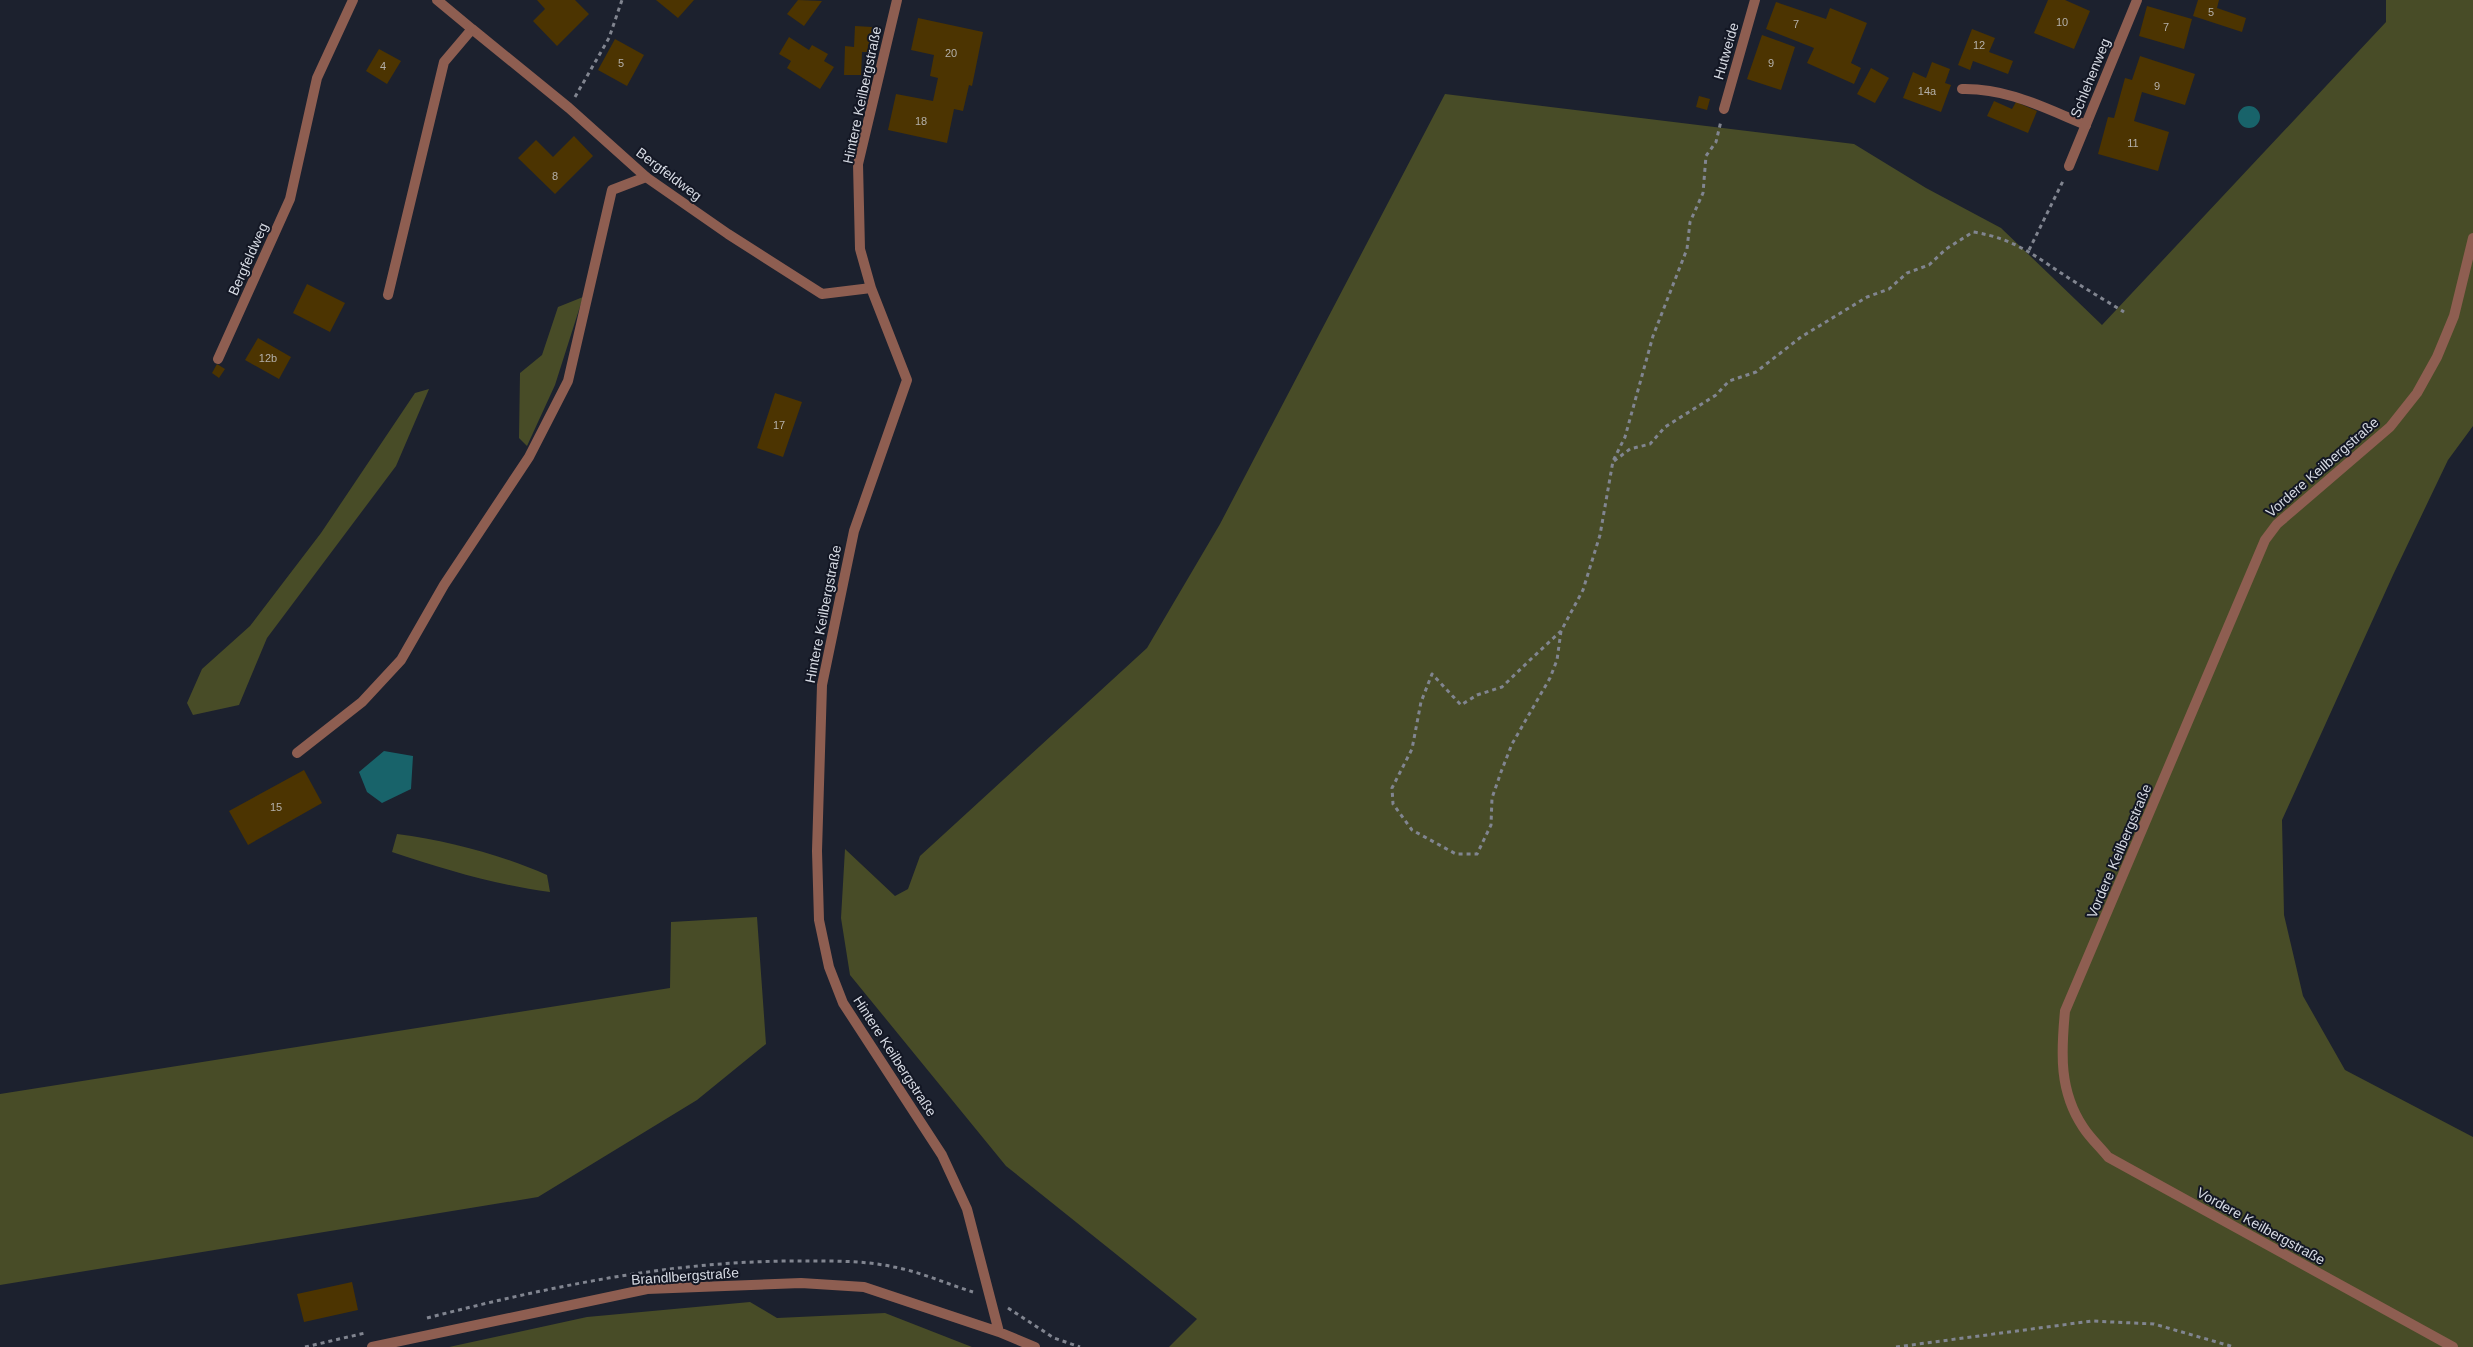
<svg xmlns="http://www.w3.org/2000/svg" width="2473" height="1347" font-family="Arial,sans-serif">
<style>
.green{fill:#484c27}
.water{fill:#18636a}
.building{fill:#4c3401}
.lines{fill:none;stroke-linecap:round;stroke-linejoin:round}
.path{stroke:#818590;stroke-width:3;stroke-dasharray:4 4;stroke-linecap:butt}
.lane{stroke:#8e5e51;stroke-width:10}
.street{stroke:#8e5e51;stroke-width:10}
.labels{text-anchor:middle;stroke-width:4;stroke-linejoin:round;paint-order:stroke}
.number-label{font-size:11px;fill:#b4b0aa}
.street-label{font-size:14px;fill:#d6dae3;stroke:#131724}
</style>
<rect width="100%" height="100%" fill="#1c212e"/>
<path class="green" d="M2386 0H2473V426L2448 460 2393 575 2282 820 2284 915 2303 996 2345 1070 2473 1137V1347H1169L1197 1319 1006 1166 850 975 841 918 845 849 895 896 908 889 920 856 1147 648 1220 524 1445 94 1854 144 1926 188 2001 228 2102 325 2386 22Z
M583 297 555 385 527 446 519 438 520 373 542 355 558 307Z
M429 389 396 466 267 638 239 705 193 715 187 703 202 669 250 626 321 533 415 393Z
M397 834C449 841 499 854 547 875L550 892C493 884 446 870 392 852Z
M757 917 766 1044 697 1100 538 1197 0 1285V1094L670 988 671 922Z
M750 1302 777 1318 885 1313 972 1347H449L587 1317Z"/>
<path class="water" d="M2238 117a11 11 0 1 1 22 0a11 11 0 1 1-22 0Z
M384 751 413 756 411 789 382 803 367 792 359 772Z"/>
<path class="building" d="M537 0H575L589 14 557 46 533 21 545 9Z
M656 0H694L678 18Z
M798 0 822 1 804 26 787 14Z
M2048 0H2065L2090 11 2074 49 2034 33Z
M2198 0H2219L2217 8 2246 18 2242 32 2193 16Z
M1776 2 1826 19 1830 8 1867 23 1851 63 1861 68 1854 84 1807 63 1814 48 1766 29Z
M2147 6 2192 19 2184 49 2139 36Z
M918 18 983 32 972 86 969 85 963 111 954 109 947 143 888 130 896 94 933 101 938 78 930 76 934 55 911 50Z
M855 26 872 27 871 52H862L861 75H844L845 46 854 47Z
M1972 29 1995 38 1989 52 2013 61 2008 74 1973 61 1970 70 1958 65Z
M1762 35 1795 47 1781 90 1747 79Z
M789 37 809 50 812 45 828 54 824 61 834 67 820 89 787 68 791 61 779 54Z
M615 39 644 55 627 86 598 70Z
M379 49 401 61 387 84 366 71Z
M2140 56 2195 74 2185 105 2142 92 2134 121 2169 132 2158 171 2098 154 2108 117 2114 118 2125 78 2132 80Z
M1932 62 1950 69 1945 83 1951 85 1941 112 1903 98 1913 72 1926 78Z
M1871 68 1889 78 1875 103 1857 94Z
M1699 96 1710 99 1707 110 1696 107Z
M1994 101 2012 109 2016 102 2037 111 2028 133 1987 116Z
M574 136 593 156 555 194 518 158 536 140 553 157Z
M307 284 345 303 330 332 293 313Z
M258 338 291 357 279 379 245 360Z
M217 364 225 369 219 378 212 373Z
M775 393 802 402 783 457 757 448Z
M304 770 322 803 248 845 229 811Z
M352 1282 358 1310 304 1322 297 1294Z"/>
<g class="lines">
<path class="path" d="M575 97 609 38 622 0
M2029 250 2064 179
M1614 461 1630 449 1650 444 1665 427 1716 395 1729 381 1756 372 1801 337 1867 297 1889 289 1907 273 1929 265 1946 249 1973 232C2018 239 2038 259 2075 282 2091 292 2108 302 2124 312
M1561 631 1557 660 1550 678 1512 744 1501 772 1492 798 1491 825 1477 854H1456L1412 830 1393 804 1392 788 1412 749 1421 702 1432 674 1461 705 1477 695 1502 687 1531 659 1561 631 1583 590 1600 535 1613 461 1625 437 1653 336 1687 249 1690 222 1703 193 1706 156 1716 142 1721 121
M1008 1308 1054 1338 1080 1347
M427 1318C548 1287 670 1261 796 1261 828 1261 862 1260 894 1267 921 1272 947 1284 973 1292
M305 1347 365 1333
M1896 1347 2092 1321 2154 1324 2234 1347"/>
<path class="lane" d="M1962 89C2008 88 2044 108 2086 125
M297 753 362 702 401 660 444 585 529 457 568 381 612 190 646 177"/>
<path class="street" d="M437 0 472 29
M897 0 858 164 860 249 871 288 907 380 854 531 822 685 817 851 819 920 829 967 843 1003 942 1155 967 1209 999 1332
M1724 109 1755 0
M2069 166 2137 0
M388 295 444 62 472 29 569 108 646 177 728 234 822 294 871 288
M218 359 290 199 317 78 353 0
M372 1347 647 1289 801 1283 864 1287 999 1332 1035 1347
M2453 1347 2108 1157C2100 1147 2090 1138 2083 1127 2059 1091 2061 1053 2065 1011L2265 540 2277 524 2390 427 2417 393 2437 357 2454 316 2473 238"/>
</g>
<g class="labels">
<g class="number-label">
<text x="2211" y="16">5</text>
<text x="2062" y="26">10</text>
<text x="1796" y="28">7</text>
<text x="2166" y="31">7</text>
<text x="1979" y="49">12</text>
<text x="951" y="57">20</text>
<text x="621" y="67">5</text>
<text x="1771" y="67">9</text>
<text x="383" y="70">4</text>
<text x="2157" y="90">9</text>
<text x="1927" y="95">14a</text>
<text x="921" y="125">18</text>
<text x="2133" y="147">11</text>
<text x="555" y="180">8</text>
<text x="268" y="362">12b</text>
<text x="779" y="429">17</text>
<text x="276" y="811">15</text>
</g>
<g class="street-label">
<text transform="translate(1726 51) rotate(-74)" y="5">Hutweide</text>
<text transform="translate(2090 78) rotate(-68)" y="5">Schlehenweg</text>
<text transform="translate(862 95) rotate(-78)" y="5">Hintere Keilbergstraße</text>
<text transform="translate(669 174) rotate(37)" y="5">Bergfeldweg</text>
<text transform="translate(248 259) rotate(-66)" y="5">Bergfeldweg</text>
<text transform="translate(2322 467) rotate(-41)" y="5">Vordere Keilbergstraße</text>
<text transform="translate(823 614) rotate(-79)" y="5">Hintere Keilbergstraße</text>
<text transform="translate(2119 851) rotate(-67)" y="5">Vordere Keilbergstraße</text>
<text transform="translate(895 1056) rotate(57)" y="5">Hintere Keilbergstraße</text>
<text transform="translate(2261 1226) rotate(29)" y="5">Vordere Keilbergstraße</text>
<text transform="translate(685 1276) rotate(-4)" y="5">Brandlbergstraße</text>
</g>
</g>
</svg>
